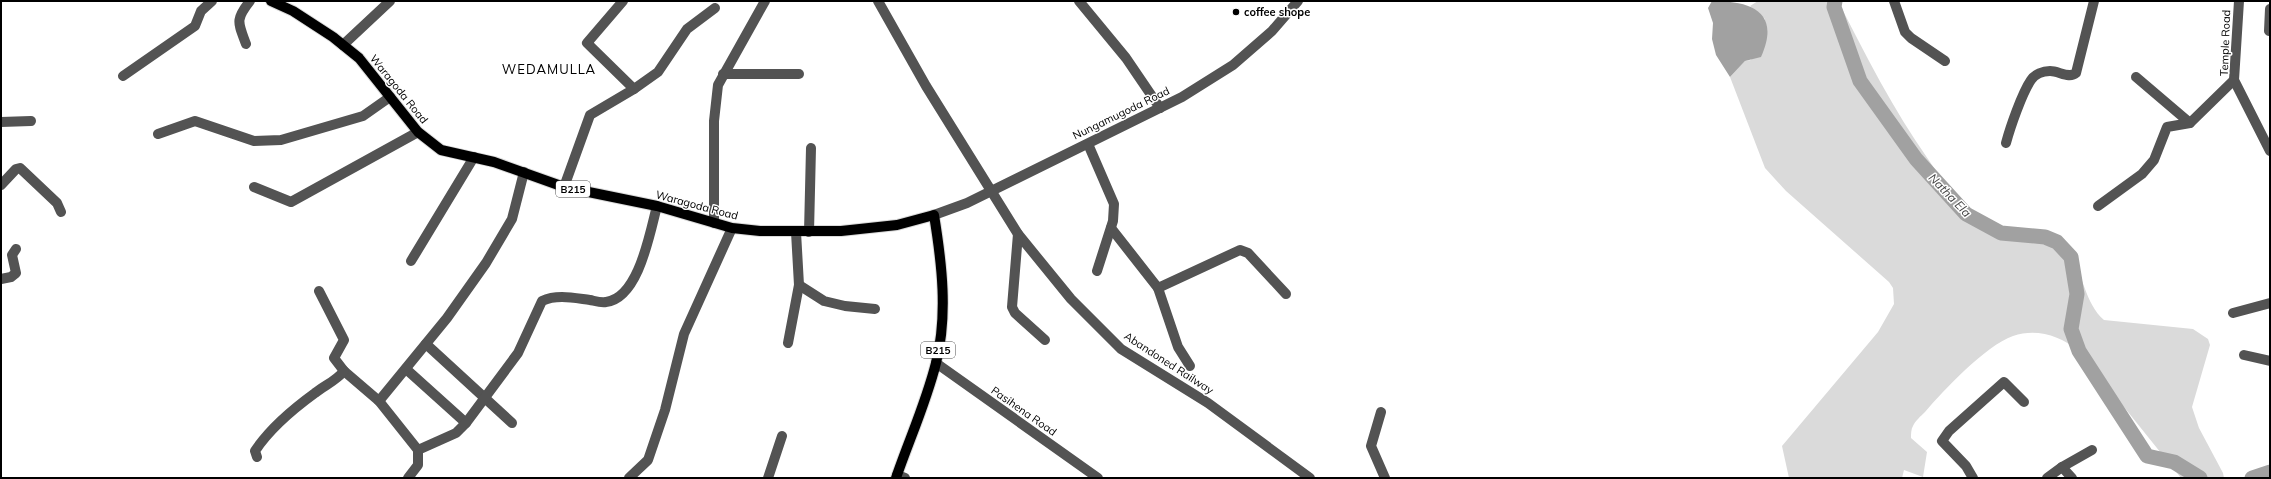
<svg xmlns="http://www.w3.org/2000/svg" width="2271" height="479" viewBox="0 0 2271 479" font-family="Mulish,sans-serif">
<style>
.green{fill:#dadada}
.water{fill:#a1a1a1}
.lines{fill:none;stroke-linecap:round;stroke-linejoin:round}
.river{stroke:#a1a1a1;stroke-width:15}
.major-casing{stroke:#dbdbdb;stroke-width:12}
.minor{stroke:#535353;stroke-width:10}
.major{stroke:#000;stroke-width:10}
.poi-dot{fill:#000;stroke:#fff;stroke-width:1.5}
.labels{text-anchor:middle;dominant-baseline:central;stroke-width:3;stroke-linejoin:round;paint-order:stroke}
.shield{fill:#fff;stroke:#4c4c4c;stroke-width:1}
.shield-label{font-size:10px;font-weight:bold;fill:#000}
.poi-label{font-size:11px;font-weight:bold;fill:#000;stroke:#fff;text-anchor:start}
.street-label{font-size:11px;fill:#000;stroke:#fff}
.water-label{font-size:12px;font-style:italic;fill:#424242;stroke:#fff}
.quarter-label{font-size:13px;letter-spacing:1px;fill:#000;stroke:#fff}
</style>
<rect width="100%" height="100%" fill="#fff"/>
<!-- green -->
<path class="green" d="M1758,1H1838C1866,56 1893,109 1928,159C1941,179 1957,202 1976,217C1985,224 1997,233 2008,235C2028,239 2045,232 2062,247C2084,266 2082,301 2104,320L2193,329L2208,339L2210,345L2192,407L2199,428L2223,473L2224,478H2181L2079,351C2060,336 2037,328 2013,336C1985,346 1944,390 1925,412C1921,416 1915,421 1913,426C1911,429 1911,434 1911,438L1927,452L1923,477L1904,470L1902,478H1789L1782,446L1878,332L1894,304L1893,288L1889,282L1786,191L1765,168L1730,77L1745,61L1751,60L1765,19L1750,6Z"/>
<!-- water -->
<path class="water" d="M1712,1C1752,1 1781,12 1761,57L1745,61L1730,77L1716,55L1712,39L1713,23L1708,8Z"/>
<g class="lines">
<!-- river -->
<g class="river">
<polyline points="1835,1 1834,7 1860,81 1916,159 1966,214 2001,233 2045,237 2057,242 2071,257 2077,294 2071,329 2079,351 2147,456 2174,462 2200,478"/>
<polyline points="2252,478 2270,472"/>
</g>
<defs>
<path id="major" d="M271,1L293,11L333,37L359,58L418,132L441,150L494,162L564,187L657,206L732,228L760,231H841L897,225L934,215C942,264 948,315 936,363C926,403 909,440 896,478"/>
</defs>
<!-- major casing -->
<use href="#major" class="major-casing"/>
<!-- minor -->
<g class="minor">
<polyline points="878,1 926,86 1018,234 1071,299 1121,349 1208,403 1310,478"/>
<polyline points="1079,1 1126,58 1160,108"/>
<polyline points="1894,1 1905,32 1911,38 1945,61"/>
<polyline points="2239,1 2234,80 2270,151"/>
<polyline points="2269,31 2270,9"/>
<path d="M246,44C238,22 235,20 250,1"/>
<polyline points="343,45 390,1"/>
<polyline points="723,74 799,74"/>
<polyline points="123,76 195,26 201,11 212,1"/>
<polyline points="2136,77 2190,123"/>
<polyline points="634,89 658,72 687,29 715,8"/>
<polyline points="1,122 31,121"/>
<polyline points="158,134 195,121 254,141 281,140 363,116 390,97"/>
<path d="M2006,143C2010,128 2022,93 2031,80C2035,74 2043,71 2050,71C2059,71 2069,79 2076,73L2094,1"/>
<polyline points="1088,144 1114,204 1113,221 1097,271"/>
<polyline points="1,185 16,169 20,168 57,203 61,212"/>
<polyline points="254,187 291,202 418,132"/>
<polyline points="564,187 590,115 634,89 587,43 623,1"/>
<polyline points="2098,206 2142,174 2154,160 2167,127 2190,123 2234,80"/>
<polyline points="934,215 967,203 1182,97 1233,65 1272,31 1298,1"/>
<polyline points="714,223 714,121 718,85 765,1"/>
<polyline points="1111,228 1158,288 1240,250 1248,253 1286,294"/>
<polyline points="809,232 811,148"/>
<polyline points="1018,234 1012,307 1015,313 1045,340"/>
<polyline points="411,261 474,157"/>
<polyline points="1,279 11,277 16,273 12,255 16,249"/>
<polyline points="799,285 824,301 845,306 875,309"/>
<polyline points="1158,288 1178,347 1190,366"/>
<polyline points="319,291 344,340 334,358 344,371 379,401 418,450 418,465 408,478"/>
<polyline points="2233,313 2270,303"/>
<polyline points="788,343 799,285 796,232"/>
<polyline points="426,344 512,423"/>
<polyline points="2244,355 2270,361"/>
<polyline points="936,363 1098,478"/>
<polyline points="406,369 466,423"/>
<polyline points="379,401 447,318 486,263 512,219 524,172"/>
<polyline points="1381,412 1371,446 1385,478"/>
<path d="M418,450L456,433L466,423L518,353L542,301C557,294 574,298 590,300C595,301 601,303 606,302C639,298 650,232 657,206"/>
<path d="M257,457L255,451C270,428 293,409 315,393C325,385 336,381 344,371"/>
<polyline points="2062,467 2072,478"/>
<polyline points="897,475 905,478"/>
<polyline points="629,478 648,460 665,410 684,334 732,228"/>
<polyline points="768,478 782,436"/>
<polyline points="1973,478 1966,466 1942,441 1949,431 2004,382 2024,402"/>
<polyline points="2047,478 2062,467 2092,450"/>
</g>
<!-- major -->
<use href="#major" class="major"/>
</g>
<!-- markers -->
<circle class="poi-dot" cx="1236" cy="12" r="4"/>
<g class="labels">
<!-- shield labels -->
<g class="shield">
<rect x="556" y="181" width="34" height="16" rx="3"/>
<rect x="921" y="342" width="34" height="16" rx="3"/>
</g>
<g class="shield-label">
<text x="573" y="189">B215</text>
<text x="938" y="350">B215</text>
</g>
<!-- poi labels -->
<g class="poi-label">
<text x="1244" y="12">coffee shope</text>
</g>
<!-- street labels -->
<g class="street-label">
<text transform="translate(2225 43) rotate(-88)">Temple Road</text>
<text transform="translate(399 89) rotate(51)">Waragoda Road</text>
<text transform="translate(1121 113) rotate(-26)">Nungamugoda Road</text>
<text transform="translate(697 205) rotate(15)">Waragoda Road</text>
<text transform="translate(1169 363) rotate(33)">Abandoned Railway</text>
<text transform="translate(1024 411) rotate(35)">Pasihena Road</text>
</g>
<!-- water labels -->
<g class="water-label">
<text transform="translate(1950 195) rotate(46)">Natha Ela</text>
</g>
<!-- quarter labels -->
<g class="quarter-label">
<text x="549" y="69">WEDAMULLA</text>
</g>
</g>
<!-- border -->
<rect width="2271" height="479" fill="none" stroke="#000000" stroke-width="4"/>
</svg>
